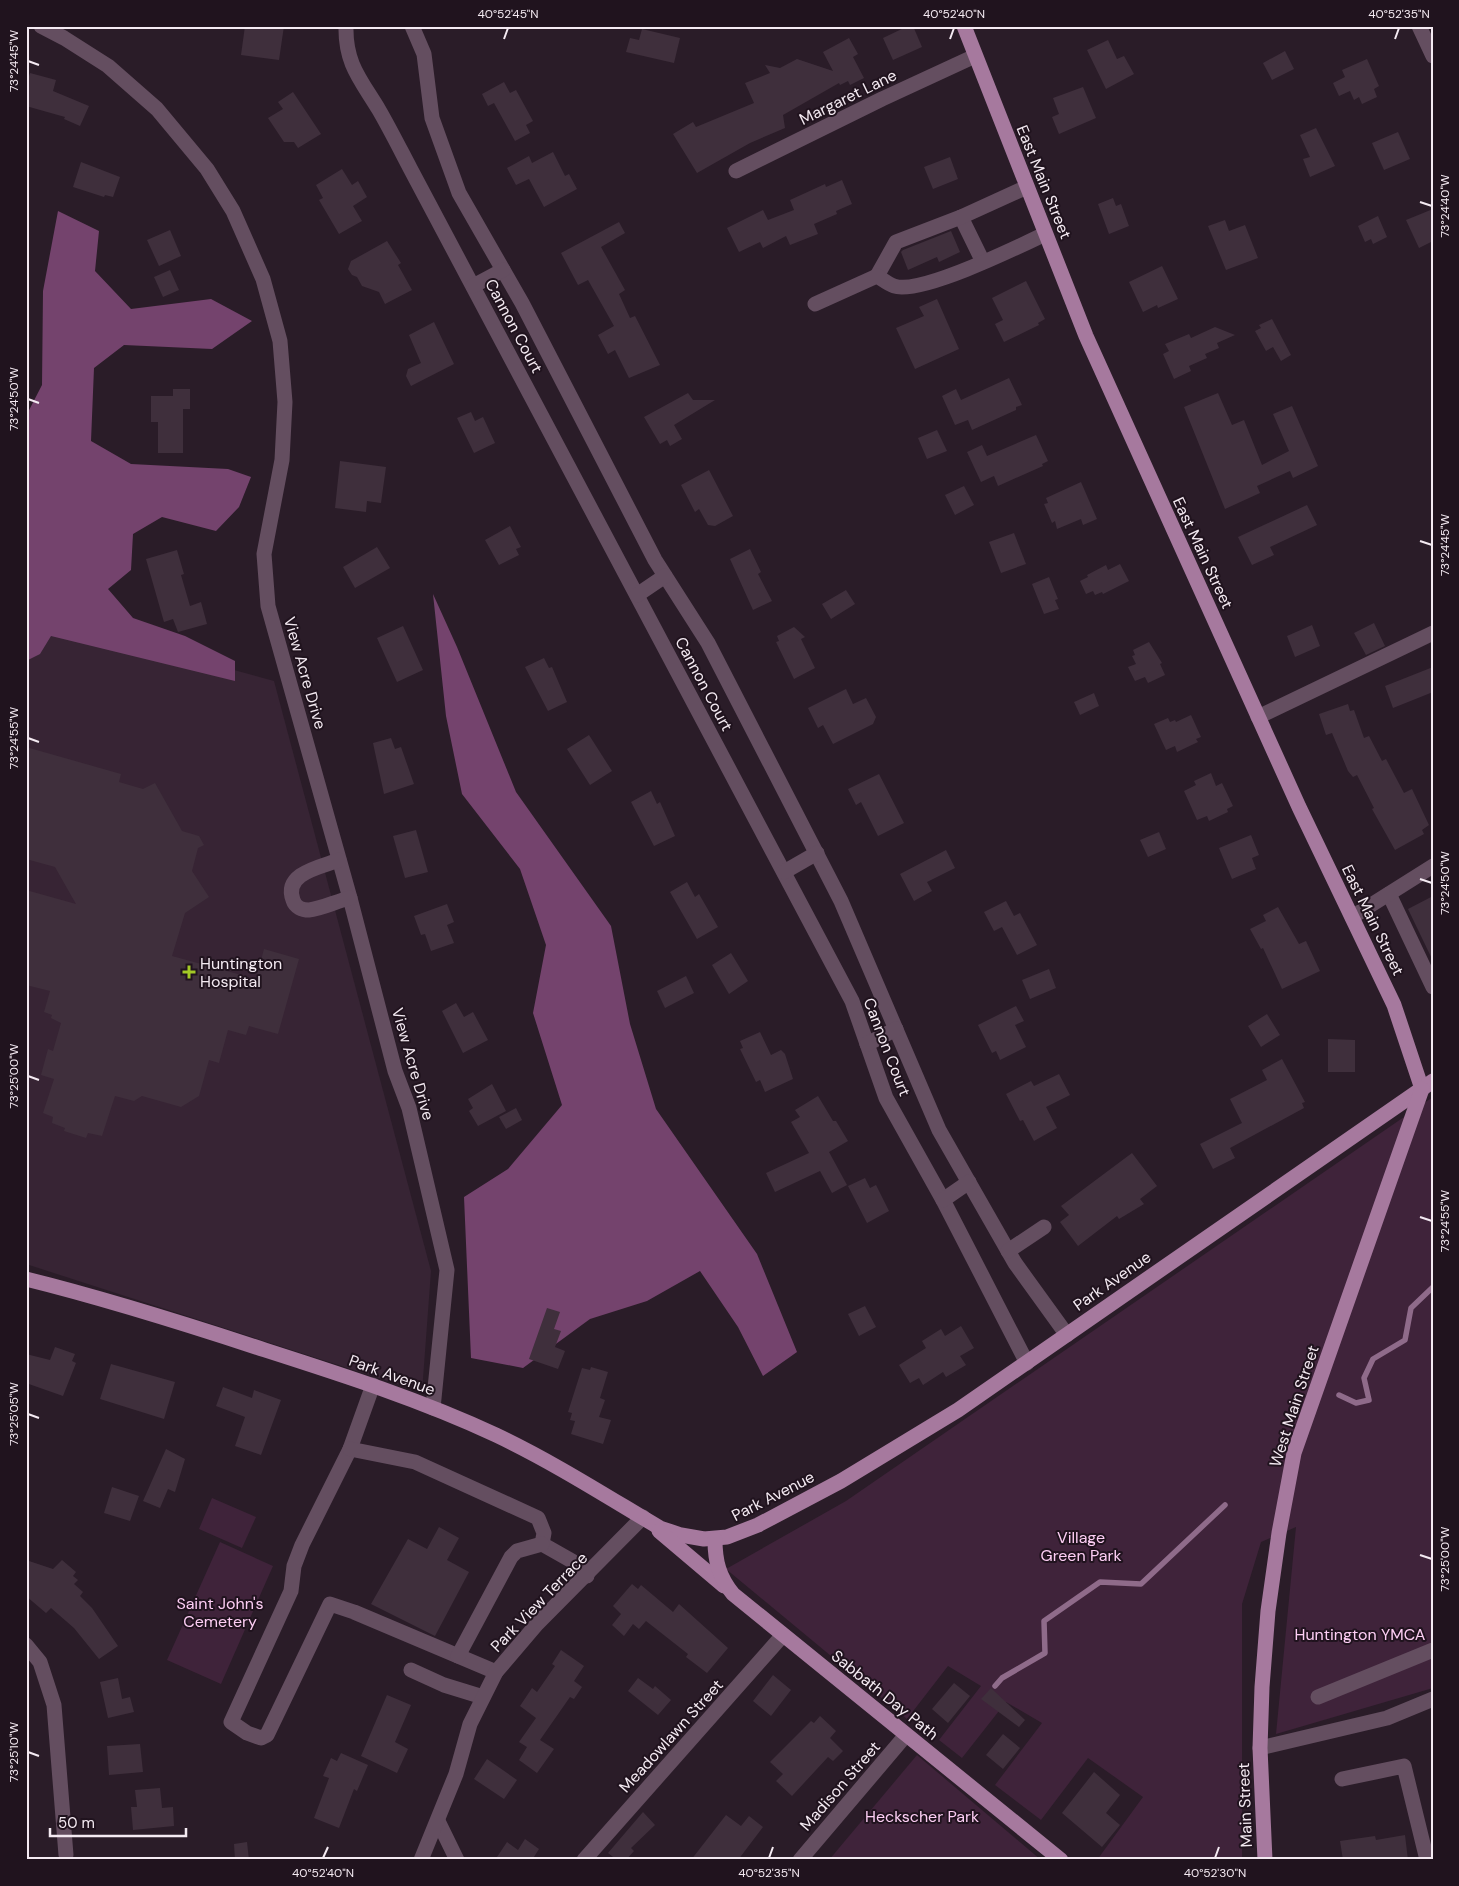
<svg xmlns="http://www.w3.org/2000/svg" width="1459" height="1886" viewBox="0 0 1459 1886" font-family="'DM Sans',sans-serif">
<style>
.built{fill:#372434}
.green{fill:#3f233a}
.forest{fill:#74436d}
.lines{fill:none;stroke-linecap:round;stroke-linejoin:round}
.stream{stroke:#8f6b8a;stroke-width:5.5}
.building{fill:#3f2f3c}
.minor{stroke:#644e60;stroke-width:15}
.major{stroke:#a6799e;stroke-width:15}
.ticks{fill:none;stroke:#f4eaf2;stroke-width:2}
.poi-dot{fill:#a3c926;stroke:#20131e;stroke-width:2}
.labels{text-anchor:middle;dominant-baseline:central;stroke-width:4;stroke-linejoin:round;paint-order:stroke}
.street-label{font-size:16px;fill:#f4eaf2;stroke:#20131e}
.poi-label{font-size:16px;fill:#f4eaf2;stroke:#20131e;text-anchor:start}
.park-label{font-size:16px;fill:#fdcef4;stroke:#20131e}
.neatline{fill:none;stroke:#f4eaf2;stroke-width:2}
.ticks-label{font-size:12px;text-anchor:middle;fill:#f4eaf2}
</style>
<rect width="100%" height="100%" fill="#2a1c28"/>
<!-- built -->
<polygon class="built" points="47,619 274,681 431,1271 422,1392 26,1264 26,625"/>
<!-- green -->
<g class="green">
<polygon points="1433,1097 1433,1688 1276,1734 1296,1527 1261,1542 1242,1604 1242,1860 1097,1860 1143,1797 1088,1758 1041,1820 995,1785 1042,1723 1006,1702 962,1758 939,1740 981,1686 948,1666 907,1719 726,1569 846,1501"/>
<polygon points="212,1498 256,1517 242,1548 199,1529"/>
<polygon points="220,1542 273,1566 221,1684 167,1660"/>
<polygon points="917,1755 1041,1860 829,1860"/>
</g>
<!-- forest -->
<g class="forest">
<polygon points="58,211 99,231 95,271 131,309 211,299 252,321 212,349 124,345 94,368 91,441 131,464 228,469 251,477 239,507 216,531 162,517 133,534 131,570 108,589 133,618 185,636 235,661 235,681 51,636 40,654 26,661 26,416 42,385 43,291"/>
<polygon points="433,594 457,647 516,792 611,926 630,1024 656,1109 757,1254 797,1352 763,1376 738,1327 700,1271 647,1301 590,1319 523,1368 471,1358 464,1197 508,1169 562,1105 533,1013 546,945 520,869 462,794 446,716"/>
</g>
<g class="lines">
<!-- stream -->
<g class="stream">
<polyline points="1339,1395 1356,1403 1369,1400 1364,1378 1373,1359 1405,1340 1411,1308 1433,1287"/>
<polyline points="995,1686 1002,1678 1045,1653 1044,1621 1100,1582 1141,1584 1225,1505"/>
</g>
</g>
<!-- building -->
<g class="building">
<polygon points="245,26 284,26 279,60 241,55"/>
<polygon points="908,26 913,26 922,47 893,60 883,38"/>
<polygon points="642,29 680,38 674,63 626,52 630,38 639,40"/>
<polygon points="849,38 858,54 853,57 864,78 850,85 848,81 840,85 839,83 783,115 785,128 750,143 697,173 673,134 693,122 696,127 754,103 745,83 770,73 765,65 780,68 797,59 833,71 823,52"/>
<polygon points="1108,40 1117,59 1124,56 1134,74 1106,89 1087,50"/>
<polygon points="1285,51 1294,69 1272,80 1263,63"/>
<polygon points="1367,59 1379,86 1374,89 1377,97 1362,104 1359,97 1354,100 1350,91 1339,96 1333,83 1345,77 1342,70"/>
<polygon points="30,73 56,80 53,91 89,106 80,126 64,119 65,117 26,106 26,85"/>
<polygon points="504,82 510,93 516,90 533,121 526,125 530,133 515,141 494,103 488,106 482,94"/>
<polygon points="1083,87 1096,118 1059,134 1052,117 1059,114 1053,98"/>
<polygon points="293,92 321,134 298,148 294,142 284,142 268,118 283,109 278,102"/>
<polygon points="1316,128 1335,166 1310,177 1303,159 1310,157 1300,135"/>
<polygon points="1398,132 1410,159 1384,170 1372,143"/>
<polygon points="553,152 565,176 569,174 577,189 544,207 529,179 516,185 507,168 529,156 532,163"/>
<polygon points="950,157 958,179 933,189 924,167"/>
<polygon points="81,162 120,177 113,197 105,195 104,197 73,187"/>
<polygon points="342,169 352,185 358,181 367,197 353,206 362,221 339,234 319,200 323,198 316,185"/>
<polygon points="842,180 852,204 836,211 837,214 814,224 818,234 790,245 786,236 763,248 760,242 739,252 727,228 763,210 768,220 794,210 790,200 825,184 826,187"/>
<polygon points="1113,198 1116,206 1121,204 1129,226 1109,234 1098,204"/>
<polygon points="1433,209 1433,241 1419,248 1406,220"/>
<polygon points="1378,216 1387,237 1373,244 1371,239 1365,242 1358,226"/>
<polygon points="1225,220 1229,231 1245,225 1258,258 1226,270 1208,226"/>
<polygon points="619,222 625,233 601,247 625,290 619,294 630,318 635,316 660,365 629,378 615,350 608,354 598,335 614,326 588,280 578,285 561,253"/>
<polygon points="170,230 181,256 159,266 147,240"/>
<polygon points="951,231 960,252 939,262 937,257 908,270 901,252 903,250"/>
<polygon points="387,241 401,263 398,265 412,290 385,304 379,292 362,286 357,277 352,275 348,269 351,261"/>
<polygon points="1162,266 1178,299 1158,308 1157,305 1143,312 1129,282"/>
<polygon points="170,270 179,290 163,297 154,277"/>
<polygon points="1026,281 1045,319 1038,323 1039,325 1004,342 995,324 1003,320 992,298"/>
<polygon points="937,299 959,349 915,369 896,328 924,316 919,307"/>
<polygon points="1272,319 1291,355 1281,361 1273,347 1266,351 1255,331 1261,328 1259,325"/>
<polygon points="434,322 454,364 411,386 406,376 408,369 421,363 409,335"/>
<polygon points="1215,327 1235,335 1217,343 1219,348 1205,354 1207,358 1189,366 1191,371 1174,379 1163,354 1169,351 1165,344 1189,334 1191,338"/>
<polygon points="1009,378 1022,405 1016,407 1016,410 972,430 968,420 955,425 942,396 956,389 961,400"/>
<polygon points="173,389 190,389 190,409 183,409 183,453 158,453 158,422 151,422 151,396 173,396"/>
<polygon points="688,393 693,400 715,400 674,425 682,439 670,446 667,440 660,444 644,417"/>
<polygon points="1218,393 1232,425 1244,420 1262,465 1289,451 1273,414 1292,406 1318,466 1293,478 1290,471 1257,486 1260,493 1225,509 1184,407"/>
<polygon points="471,412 475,421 483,417 495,443 474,453 457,418"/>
<polygon points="937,430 947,451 927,459 918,438"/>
<polygon points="1036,435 1048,461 1042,464 1043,466 998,486 994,476 981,482 967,452 982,445 987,456"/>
<polygon points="340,461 386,467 381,503 367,501 366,512 335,508"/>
<polygon points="709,470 733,516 715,526 708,525 699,509 695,512 681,485"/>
<polygon points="1081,482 1097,519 1083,525 1081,519 1057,529 1055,521 1052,523 1044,504 1048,503 1046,498"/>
<polygon points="964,486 974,505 955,515 945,495"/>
<polygon points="1307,505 1317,525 1270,547 1274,555 1252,565 1238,537"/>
<polygon points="510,526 521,547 516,549 519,555 499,565 485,540"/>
<polygon points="1014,533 1026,564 1001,573 989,542"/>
<polygon points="377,547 390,568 355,588 343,567"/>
<polygon points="750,549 761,572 758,574 772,601 753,610 730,559"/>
<polygon points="177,550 184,574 181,575 190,606 201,602 207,624 178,632 173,619 164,622 146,559"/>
<polygon points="1120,564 1129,581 1103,594 1102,592 1095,595 1093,591 1086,594 1080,581 1088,577 1087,575 1106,565 1108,570"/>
<polygon points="1049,577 1058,599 1055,600 1059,609 1044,614 1032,584"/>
<polygon points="846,590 855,604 831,619 822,604"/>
<polygon points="1374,623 1385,646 1366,655 1354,633"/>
<polygon points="1312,625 1320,646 1295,657 1287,636"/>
<polygon points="403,626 423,670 397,682 377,638"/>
<polygon points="794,627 805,637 801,639 815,668 794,679 776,642 779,641 777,636"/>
<polygon points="1149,642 1162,663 1160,664 1165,675 1148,683 1145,677 1135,681 1128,667 1136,664 1132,656 1135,655 1133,650"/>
<polygon points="544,658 549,668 552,667 567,702 548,711 525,667"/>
<polygon points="1433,667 1433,692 1393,708 1385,686"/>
<polygon points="846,689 853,704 866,698 876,717 873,724 833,744 823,725 818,728 808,708"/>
<polygon points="1094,693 1099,706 1080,715 1074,702"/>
<polygon points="1348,704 1350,711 1354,710 1364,738 1369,736 1382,761 1386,759 1404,793 1412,789 1429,825 1422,830 1424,834 1395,850 1372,809 1374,808 1357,775 1353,777 1348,771 1332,733 1326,735 1319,714"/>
<polygon points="1191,715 1201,737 1196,739 1198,742 1177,752 1175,746 1166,750 1154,724 1168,718 1170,722 1175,720 1176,722"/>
<polygon points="589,735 612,771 590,785 567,749"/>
<polygon points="391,738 395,749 401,747 414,784 384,794 373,743"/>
<polygon points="26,747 121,774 119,782 143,789 155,783 182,831 199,836 204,845 198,848 192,871 209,897 185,913 172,956 256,979 264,949 299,959 278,1034 249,1026 246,1035 228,1030 219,1063 209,1060 199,1096 181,1107 142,1096 134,1101 115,1096 102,1136 88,1133 86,1138 64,1131 65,1128 52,1123 53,1117 43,1113 54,1079 41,1075 48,1049 53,1051 61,1023 51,1018 52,1015 44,1012 50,991 26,985 26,890 76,904 55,867 26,859"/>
<polygon points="1211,773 1216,786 1222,783 1233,806 1227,809 1228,812 1209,821 1207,816 1197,820 1184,791 1196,785 1194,781"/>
<polygon points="879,774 904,823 878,836 861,802 856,805 848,789"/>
<polygon points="651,791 657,804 660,802 675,836 654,846 631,802"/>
<polygon points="416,830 428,872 405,878 393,836"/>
<polygon points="1159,832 1166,849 1148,857 1140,840"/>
<polygon points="1251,835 1259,855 1252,858 1256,869 1232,879 1219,848"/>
<polygon points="946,850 955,868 927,882 932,891 914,901 900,874"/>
<polygon points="687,882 695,897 699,894 718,927 697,939 670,892"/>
<polygon points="1433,896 1433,961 1408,909"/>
<polygon points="1006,901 1014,916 1020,913 1037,945 1017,955 1002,927 994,931 984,912"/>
<polygon points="447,904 454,922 447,925 454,943 431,951 425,934 421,935 414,916"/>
<polygon points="1278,907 1299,944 1306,941 1320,971 1282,989 1263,948 1261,949 1250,929 1266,921 1263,915"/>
<polygon points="731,953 748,981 729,994 712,965"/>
<polygon points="1049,969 1056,988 1030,999 1022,980"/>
<polygon points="686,976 694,993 665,1008 657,991"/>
<polygon points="456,1003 464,1017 473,1012 488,1040 463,1053 442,1011"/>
<polygon points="1016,1006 1024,1021 1015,1025 1026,1047 1000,1060 996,1051 992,1053 978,1025"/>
<polygon points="1267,1014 1280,1035 1261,1047 1248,1026"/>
<polygon points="760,1032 771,1055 781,1050 785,1054 793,1079 765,1092 760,1080 756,1082 740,1049 743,1048 740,1041"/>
<polygon points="1328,1039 1355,1040 1355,1072 1328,1072"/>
<polygon points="1282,1059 1305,1102 1302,1103 1304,1108 1230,1148 1235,1158 1213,1169 1200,1144 1242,1123 1230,1099 1267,1080 1262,1070"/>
<polygon points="1059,1074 1070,1095 1046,1107 1057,1128 1034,1141 1023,1120 1020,1121 1006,1094 1031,1081 1034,1086"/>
<polygon points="492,1084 506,1111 478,1126 469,1111 473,1108 468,1099"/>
<polygon points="818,1096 833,1121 836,1121 848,1141 829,1152 847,1185 832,1193 820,1171 775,1192 766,1173 809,1153 791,1122 800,1117 795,1110"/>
<polygon points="516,1108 522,1120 506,1129 499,1117"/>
<polygon points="1132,1153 1157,1186 1140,1199 1144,1204 1119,1219 1117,1216 1078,1246 1060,1222 1069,1215 1061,1206"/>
<polygon points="865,1178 870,1188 876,1185 889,1211 867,1223 848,1186"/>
<polygon points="865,1306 876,1327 859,1336 848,1314"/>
<polygon points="547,1308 560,1312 554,1329 561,1331 555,1347 565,1351 558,1369 529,1359"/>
<polygon points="961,1326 974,1348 960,1356 966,1365 946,1377 943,1372 923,1385 919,1378 910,1383 899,1365 926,1348 922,1341 941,1329 945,1336"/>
<polygon points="55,1347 75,1354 72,1361 76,1363 63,1396 26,1383 26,1354 50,1360"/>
<polygon points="111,1364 175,1382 164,1419 100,1399"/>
<polygon points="591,1367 608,1372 600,1398 605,1400 599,1417 611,1420 603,1444 571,1434 575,1421 570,1420 572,1413 568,1412 582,1368 590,1370"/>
<polygon points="223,1387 252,1398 254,1390 281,1400 261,1455 235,1446 245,1417 216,1406"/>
<polygon points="166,1449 185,1459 175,1492 168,1489 160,1508 143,1501"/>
<polygon points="112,1487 139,1496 130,1521 104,1513"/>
<polygon points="439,1527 459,1538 447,1560 469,1572 435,1636 371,1604 408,1539 427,1549"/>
<polygon points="26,1560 53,1569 62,1560 76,1572 73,1576 78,1580 74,1584 83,1592 80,1596 92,1608 118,1646 99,1659 74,1628 51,1608 46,1613 26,1596"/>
<polygon points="632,1584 638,1589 641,1585 673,1612 679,1604 728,1648 707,1673 686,1657 688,1654 646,1621 639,1629 633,1624 624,1636 612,1625 621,1614 613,1606"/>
<polygon points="561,1650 584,1666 574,1681 582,1687 574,1699 570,1697 540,1740 554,1749 537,1773 519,1760 527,1747 519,1742 536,1718 520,1706 532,1688 537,1692 555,1666 552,1664"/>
<polygon points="773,1675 791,1690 771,1716 753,1701"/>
<polygon points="118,1678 122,1699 130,1697 134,1712 108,1718 100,1682"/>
<polygon points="638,1678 653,1689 655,1686 671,1700 658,1715 628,1691"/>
<polygon points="954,1683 970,1696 948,1723 932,1709"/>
<polygon points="991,1688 1025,1720 1019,1727 981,1699"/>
<polygon points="387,1695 411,1705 395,1742 408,1749 397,1773 361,1756"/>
<polygon points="820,1716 836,1731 830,1738 843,1751 833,1761 828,1757 792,1796 776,1781 783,1774 770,1762 811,1721 814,1723"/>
<polygon points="1003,1734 1020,1748 1003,1769 986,1755"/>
<polygon points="140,1744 143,1772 109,1775 107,1746"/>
<polygon points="341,1753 368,1765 357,1791 354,1789 339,1828 314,1818 329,1778 323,1776 331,1758 337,1761"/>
<polygon points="487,1759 517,1780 504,1799 474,1779"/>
<polygon points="1094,1772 1120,1795 1106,1813 1120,1825 1102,1847 1062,1813"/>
<polygon points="160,1788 162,1808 173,1807 174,1826 133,1830 131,1807 137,1807 135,1790"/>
<polygon points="643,1812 655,1825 631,1848 634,1851 626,1860 617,1860 608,1853"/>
<polygon points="726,1815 741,1826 749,1816 763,1827 738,1860 691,1860"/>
<polygon points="1405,1835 1408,1860 1343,1860 1340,1841 1375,1836 1376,1840"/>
<polygon points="525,1839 539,1849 532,1860 495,1860 507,1842 518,1850"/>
<polygon points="247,1842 249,1860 235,1860 234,1844"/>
</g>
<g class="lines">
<!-- minor -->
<g class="minor">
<polyline points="41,26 64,38 108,66 157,109 207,169 233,211 263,279 280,341 285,402 282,460 264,554 268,606 350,898 395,1071 409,1108 447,1270 433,1408"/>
<path d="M346,26C345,64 361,80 379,110C390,129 400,149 410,168L852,1001L886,1098L943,1200L1027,1363"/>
<polyline points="412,26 424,54 432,118 459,193 522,303 655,560 708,643 841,901 939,1130 1015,1263 1067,1335"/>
<polyline points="1419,26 1433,56"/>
<polyline points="736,171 882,99 975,56"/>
<polyline points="961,217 983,262"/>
<polyline points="877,276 896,242 961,217 1027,187"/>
<polyline points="473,286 503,270"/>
<path d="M815,304L877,276C882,279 888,284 894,286C920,295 1018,247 1045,234"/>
<polyline points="637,595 665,576"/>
<polyline points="1258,717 1433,633"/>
<path d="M339,860C321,867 283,873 293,900C295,907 302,910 309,910C321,909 337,901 350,898"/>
<polyline points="784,872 817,853"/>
<polyline points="1389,894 1433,987"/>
<polyline points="1352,917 1433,866"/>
<polyline points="867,1044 896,1029"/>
<polyline points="943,1200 969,1182"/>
<polyline points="1008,1251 1044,1227"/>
<polyline points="373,1385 350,1449 302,1545 294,1566 291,1591 231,1722 247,1733 261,1738 267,1735 330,1604 354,1612 496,1672"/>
<polyline points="350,1449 415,1462 538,1518 544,1533 542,1544 572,1561 587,1576"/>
<polyline points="26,1645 40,1662 54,1705 66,1855"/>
<polyline points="458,1656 511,1557 517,1551 542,1544"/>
<polyline points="411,1670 444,1685 483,1697"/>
<polyline points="1318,1697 1433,1650"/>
<polyline points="1260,1748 1387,1718 1433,1699"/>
<polyline points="1342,1779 1404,1766 1427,1860"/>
<polyline points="438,1821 457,1860"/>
<polyline points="421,1860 456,1774 470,1724 496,1672 537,1624 643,1517"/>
<polyline points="584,1860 783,1635"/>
<polyline points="800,1860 906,1735"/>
</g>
<!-- major -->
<g class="major">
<polyline points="964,26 1086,336 1299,807 1394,1005 1422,1089"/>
<path d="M26,1279C107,1299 186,1324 265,1350C343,1375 421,1400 496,1435C553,1462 606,1496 660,1528L681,1535L704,1539L727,1537L758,1525L841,1481L958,1410L1433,1081"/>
<polyline points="659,1531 724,1586"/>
<path d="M715,1540C715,1561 719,1577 733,1594L1061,1860"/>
<polyline points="1265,1860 1260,1748 1262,1687 1268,1611 1279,1533 1294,1453 1422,1089"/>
</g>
</g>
<!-- ticks -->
<path class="ticks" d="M504,39L508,28M950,39L954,28M1395,39L1399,28M28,61L39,65M1420,202L1432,206M28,399L39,403M1420,541L1432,545M28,738L39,742M1420,879L1432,883M28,1076L39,1080M1420,1217L1432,1221M28,1414L39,1418M1420,1555L1432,1559M28,1752L39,1756M323,1858L328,1847M769,1858L773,1847M1215,1858L1219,1847"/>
<!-- markers -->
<path class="poi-dot" d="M186.5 964.5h5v5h5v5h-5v5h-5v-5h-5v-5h5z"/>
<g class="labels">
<!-- street labels -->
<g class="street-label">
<text transform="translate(848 97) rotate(-26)">Margaret Lane</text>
<text transform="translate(1044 182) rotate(68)">East Main Street</text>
<text transform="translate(514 326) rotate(62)">Cannon Court</text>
<text transform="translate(1203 553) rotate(65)">East Main Street</text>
<text transform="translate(305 673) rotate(74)">View Acre Drive</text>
<text transform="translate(704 684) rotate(62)">Cannon Court</text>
<text transform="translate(1373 920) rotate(64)">East Main Street</text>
<text transform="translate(887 1047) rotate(69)">Cannon Court</text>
<text transform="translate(413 1064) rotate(74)">View Acre Drive</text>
<text transform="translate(1112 1281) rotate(-35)">Park Avenue</text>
<text transform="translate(392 1375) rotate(20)">Park Avenue</text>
<text transform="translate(1294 1406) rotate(-72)">West Main Street</text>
<text transform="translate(773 1496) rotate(-27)">Park Avenue</text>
<text transform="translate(539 1602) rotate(-46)">Park View Terrace</text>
<text transform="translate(885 1695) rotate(39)">Sabbath Day Path</text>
<text transform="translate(671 1736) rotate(-48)">Meadowlawn Street</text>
<text transform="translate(840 1786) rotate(-49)">Madison Street</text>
<text transform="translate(1245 1805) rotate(-92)">Main Street</text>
</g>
<!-- poi labels -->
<g class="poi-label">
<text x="200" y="963">Huntington<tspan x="200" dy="18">Hospital</tspan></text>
</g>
<!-- park labels -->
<g class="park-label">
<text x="1081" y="1537">Village<tspan x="1081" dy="18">Green Park</tspan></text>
<text x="220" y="1603">Saint John's<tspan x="220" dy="18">Cemetery</tspan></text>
<text x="1360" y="1634">Huntington YMCA</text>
<text x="922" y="1816">Heckscher Park</text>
</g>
</g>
<!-- border -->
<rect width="1459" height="1886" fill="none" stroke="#20131e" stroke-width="55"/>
<!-- scale -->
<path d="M50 1828v8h136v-8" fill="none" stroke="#f4eaf2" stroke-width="2.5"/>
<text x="58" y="1828" font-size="15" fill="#f4eaf2" stroke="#20131e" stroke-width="4" paint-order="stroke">50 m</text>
<rect x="28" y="28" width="1404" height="1830" class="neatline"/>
<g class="ticks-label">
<text x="508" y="18">40°52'45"N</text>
<text x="954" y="18">40°52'40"N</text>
<text x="1399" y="18">40°52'35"N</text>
<text transform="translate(14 61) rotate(-90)" y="4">73°24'45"W</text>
<text transform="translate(1445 206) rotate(-90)" y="4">73°24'40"W</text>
<text transform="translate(14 399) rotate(-90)" y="4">73°24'50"W</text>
<text transform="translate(1445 545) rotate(-90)" y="4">73°24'45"W</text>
<text transform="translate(14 738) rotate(-90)" y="4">73°24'55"W</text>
<text transform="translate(1445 883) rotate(-90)" y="4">73°24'50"W</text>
<text transform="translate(14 1076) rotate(-90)" y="4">73°25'00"W</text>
<text transform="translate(1445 1221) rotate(-90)" y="4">73°24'55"W</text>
<text transform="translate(14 1414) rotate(-90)" y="4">73°25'05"W</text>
<text transform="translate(1445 1559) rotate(-90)" y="4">73°25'00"W</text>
<text transform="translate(14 1752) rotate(-90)" y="4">73°25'10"W</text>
<text x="323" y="1877">40°52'40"N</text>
<text x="769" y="1877">40°52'35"N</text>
<text x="1215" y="1877">40°52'30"N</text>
</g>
</svg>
